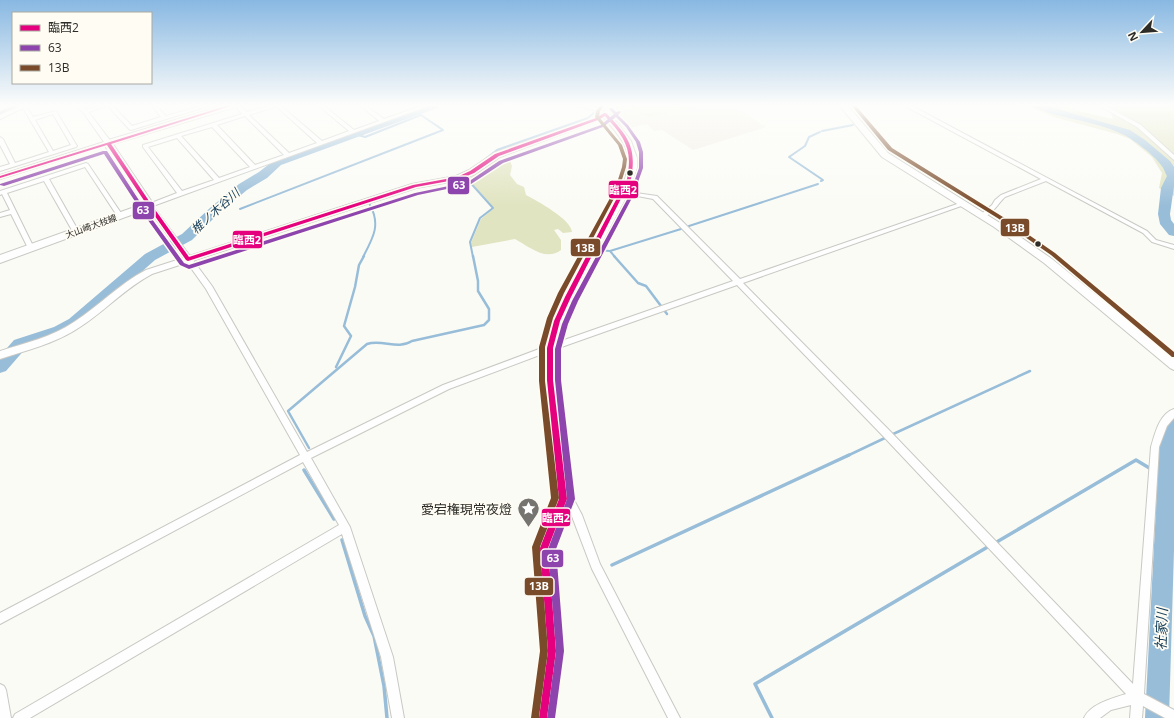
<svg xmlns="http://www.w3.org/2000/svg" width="1174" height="718" viewBox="0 0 1174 718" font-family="'Open Sans','Noto Sans JP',sans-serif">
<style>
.built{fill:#f1eee3}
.green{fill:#e8ebc9}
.forest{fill:#e1e4c0}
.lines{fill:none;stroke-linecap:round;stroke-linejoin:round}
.stream-far2{stroke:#98bdd8;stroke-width:2}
.stream-far1{stroke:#98bdd8;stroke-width:2.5}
.stream{stroke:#98bdd8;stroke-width:3.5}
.river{fill:#98bdd8;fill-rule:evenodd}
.minor-casing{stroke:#c8c8c4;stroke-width:2}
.tertiary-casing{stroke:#c8c8c4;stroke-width:2}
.secondary-casing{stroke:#c8c8c4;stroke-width:2}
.primary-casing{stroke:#c8c8c4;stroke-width:2}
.minor{fill:#fefefe;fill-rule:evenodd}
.tertiary{fill:#fefefe;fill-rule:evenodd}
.secondary{fill:#fefefe;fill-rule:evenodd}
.primary{fill:#fefefe;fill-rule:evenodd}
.bus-1-casing{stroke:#fefcf3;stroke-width:3}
.bus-2-casing{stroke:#fefcf3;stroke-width:3}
.bus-3-casing{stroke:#fefcf3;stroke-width:3}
.bus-1{fill:#e5007d;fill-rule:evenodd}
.bus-2{fill:#8e44ad;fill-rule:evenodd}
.bus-3{fill:#7a4b2a;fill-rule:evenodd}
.bus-dot{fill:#2d2c29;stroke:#fefcf3;stroke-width:1.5}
.labels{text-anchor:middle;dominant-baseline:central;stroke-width:3.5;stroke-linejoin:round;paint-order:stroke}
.far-street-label{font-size:9px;fill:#2d2c29;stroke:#fefcf3}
.water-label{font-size:12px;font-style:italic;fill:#143d59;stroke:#fefcf3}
.near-poi-label{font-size:13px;fill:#2d2c29;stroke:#fefcf3;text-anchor:end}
.near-water-label{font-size:14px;font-style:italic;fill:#143d59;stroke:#fefcf3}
.line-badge{stroke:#fefcf3;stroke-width:1.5}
.badge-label{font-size:11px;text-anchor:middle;font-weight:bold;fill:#fff}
</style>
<rect width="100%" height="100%" fill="#fbfbf6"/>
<!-- built -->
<polygon class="built" points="618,106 734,106 766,127 693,150 662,130 654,131 647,124 624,129 615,119 613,112"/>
<!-- green -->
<polygon class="green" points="630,106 700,106 649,117 645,115 640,115"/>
<!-- forest -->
<g class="forest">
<polygon points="1027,106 1068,106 1075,110 1113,119 1108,106 1174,106 1174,196 1159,188 1162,173 1152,157 1130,139 1117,134 1054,117"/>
<path d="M497,160L510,161L512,166L510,175L517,184L524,187L526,195C537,201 571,219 572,232L563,233L558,229L554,230L561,240V250C546,262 528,246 515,239L472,247L471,243L481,219L494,208L468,179Z"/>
</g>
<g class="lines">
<!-- stream-far2 -->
<g class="stream-far2">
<polyline points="0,113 16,106"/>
<polyline points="822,131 853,125"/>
<polyline points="820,132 809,137 805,146 789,157 823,180 821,181"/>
<polyline points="478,165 497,150 588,118 602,106"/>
<polyline points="469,174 467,179 493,208 480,218 470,242 473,257"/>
<polyline points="1171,181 1174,183"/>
<polyline points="240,209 443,130 421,115 365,137 355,134"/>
<polyline points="689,226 818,184"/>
<polyline points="598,250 610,251 681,229"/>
<polyline points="610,251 615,257"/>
<path d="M363,257C373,238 381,225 370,205"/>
</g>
<!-- stream-far1 -->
<g class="stream-far1">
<polyline points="614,256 638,283 646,286 667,314"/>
<polyline points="336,367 351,336 344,326 355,287 359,265 364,256"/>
<polyline points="891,435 1030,371"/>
<path d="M309,448L288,411L367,344C382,339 398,350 412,341L484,325L489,320V309L478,291V281L473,256"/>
<polyline points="847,456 887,437"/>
</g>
<!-- stream -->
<g class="stream">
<polyline points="304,470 334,519"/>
<polyline points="1156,471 1166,477"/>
<polyline points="342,540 365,616 374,636 384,686 387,718"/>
<polyline points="995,543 1136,460 1151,469"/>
<polyline points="612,565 849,455"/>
<polyline points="772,718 755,684 991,545"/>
</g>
<!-- river -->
<g class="river">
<polygon points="424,106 438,106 437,108 281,165 267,178 247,190 218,214 192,240 155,260 79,327 64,335 26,348 6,371 0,373 0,356 14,340 54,327 69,319 145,254 182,234 210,208 239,184 259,172 273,161"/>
<path d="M1034,106H1047L1130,130L1145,140L1170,161L1174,167V186L1170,214L1171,220L1174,224V236L1169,235L1160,224L1158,214L1161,188L1167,176C1165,173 1164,168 1161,165C1154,155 1133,139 1122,134C1095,121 1063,119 1035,108Z"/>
<polygon points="1174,417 1174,550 1169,718 1145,718 1159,449 1155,438 1168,419"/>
</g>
<defs>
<g id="minor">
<polygon points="4,106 11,106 0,111 0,107"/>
<path d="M21,106H26L33,117L56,111L77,146L76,147L0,171V167L10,164L0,145V137L3,139L15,163L49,152L23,108L0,119V115ZM53,114L71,145L53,151L35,120Z"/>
<polygon points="100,106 107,106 85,113 82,111"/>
<polygon points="108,106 113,106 132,126 161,117 152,106 156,106 166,116 201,106 208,106 131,130 129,129"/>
<path d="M235,106H240L247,112L268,106H274V107L249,115L289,153L317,143L276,106H281L322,141L349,131L319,106H324L354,130L379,121L361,106H366L384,119L421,106H428L153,206L212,286L307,452L443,385L547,346L733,281L653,199L622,193V191L657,196L740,279L960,203H964V205L743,283L889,430L1133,684L1151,447C1155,434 1159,414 1174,409V418L1167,426L1159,447L1144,694L1174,710V718H1165L1143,706L1142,718H1130L1131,705L1111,710L1100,718H1084C1090,704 1113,698 1126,694L883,436L737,285L553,350L449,389L311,458L350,527L393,657L404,718H392L381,657L342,534L30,718H13L15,714L339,525L303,462L0,624V613L300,455L206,289L146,205L177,193L143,147V145L242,114ZM245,116L284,155L255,165L217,125ZM212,127L250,167L219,178L181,136ZM177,138L214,180L182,191L148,147Z"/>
<path d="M576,106C587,104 599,107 608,114L603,115L594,110Z"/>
<path d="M907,106H912L1147,231L1156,240L1174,245V249L1152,242L1143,233L1046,181L1005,197C998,203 991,218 980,217V215L992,205L995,200L1001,195L1041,179L907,107Z"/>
<polygon points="1100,106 1106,106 1141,125 1174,155 1174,160 1137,127"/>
<polygon points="86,163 88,164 123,216 120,218 118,217 85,167 49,179 79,232 78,233 76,234 73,232 44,181 7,193 34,248 33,250 29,250 11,214 0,217 0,213 10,210 2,194 0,195 0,191"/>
<polygon points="563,495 574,500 582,515 600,564 680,718 668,718 592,569 568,506 560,502 558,499 560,496"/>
<polygon points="0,684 4,686 6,690 11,718 0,718"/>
</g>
<g id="tertiary">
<polygon points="75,106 82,106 87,110 112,143 110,144 0,179 0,175 104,142 83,112"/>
<path d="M605,112L608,114L599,120L500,157L475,174L461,180L416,188L152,274C125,288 105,311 80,327C57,343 27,350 0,359V351C25,343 52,337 74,322C99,306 119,284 146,270L412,184L456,176L469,170L494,153L595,118Z"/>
</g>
<g id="secondary">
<path d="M610,106H618L610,114L631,141L637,158V168L629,192L573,297L563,321L556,348V380L570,499L552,548L560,651L552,718H534L544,651L536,548L556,499L544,380V348L551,321L563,297L625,179C634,146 620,138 601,114Z"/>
<polygon points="840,106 848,106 888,153 1000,223 1052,259 1174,358 1174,370 1170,368 1044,263 994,227 882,157"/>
</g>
<polygon id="primary" points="222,106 233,106 232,108 113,144 154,205 153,207 0,263 0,255 143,204 103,143 105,141"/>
</defs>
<!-- minor casing -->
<use href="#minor" class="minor-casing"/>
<!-- tertiary casing -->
<use href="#tertiary" class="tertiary-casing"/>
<!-- secondary casing -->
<use href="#secondary" class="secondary-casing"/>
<!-- primary casing -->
<use href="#primary" class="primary-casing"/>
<!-- minor -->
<use href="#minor" class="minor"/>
<!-- tertiary -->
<use href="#tertiary" class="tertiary"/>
<!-- secondary -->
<use href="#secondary" class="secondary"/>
<!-- primary -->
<use href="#primary" class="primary"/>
<defs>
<path id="bus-1" d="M226,106H231L111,144L151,204L189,257L413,185L457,177L470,171L495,154L596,118L604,113H606C628,136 637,147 631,179L571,297L560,321L553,348V380L567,499L548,548L556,651L547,718H539L548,651L540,548L559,499L547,380V348L554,321L565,297L627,179C633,149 625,138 605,116L598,120L499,156L474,173L460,179L416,187L188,261L186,260L147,205L107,145L0,178V176Z"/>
<polygon id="bus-2" points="610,108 612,108 616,112 620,111 621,112 618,115 628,125 640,142 643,152 643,168 633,196 578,301 568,324 561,349 561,380 575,499 556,549 564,651 555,718 547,718 556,651 548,549 567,499 555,380 555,349 562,324 572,301 629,196 639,168 639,152 636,142 626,127 616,117 603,127 503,163 471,184 418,195 189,269 180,265 140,209 104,154 4,186 0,185 0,184 103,151 107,151 144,208 184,263 189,265 415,193 468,182 499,161 601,125 614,114 609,109"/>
<g id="bus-3">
<polygon points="600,106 604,106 600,111 599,117 622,145 627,159 626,167 619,189 564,293 553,318 545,347 545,381 559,498 540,547 548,651 539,717 539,718 531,718 540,651 532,547 551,498 539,381 539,347 547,318 558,293 615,189 622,167 623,159 618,145 595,117 596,111"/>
<polygon points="852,106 856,106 892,148 1003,217 1055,253 1174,352 1174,357 1172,357 1051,255 999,219 888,150"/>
</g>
</defs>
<!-- bus-1 casing -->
<use href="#bus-1" class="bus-1-casing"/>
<!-- bus-2 casing -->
<use href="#bus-2" class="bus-2-casing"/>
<!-- bus-3 casing -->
<use href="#bus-3" class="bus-3-casing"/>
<!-- bus-1 -->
<use href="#bus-1" class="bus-1"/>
<!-- bus-2 -->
<use href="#bus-2" class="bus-2"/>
<!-- bus-3 -->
<use href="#bus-3" class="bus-3"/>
</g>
<!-- sky -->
<linearGradient id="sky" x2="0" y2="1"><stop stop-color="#88b8e2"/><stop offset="0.51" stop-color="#fdfdfb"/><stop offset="1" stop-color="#fdfdfb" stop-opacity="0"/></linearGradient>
<rect width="1174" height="206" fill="url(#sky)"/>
<!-- icons -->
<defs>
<symbol id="sight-pin" viewBox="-11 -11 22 30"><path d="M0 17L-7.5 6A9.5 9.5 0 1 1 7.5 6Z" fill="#757471" stroke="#fefcf3"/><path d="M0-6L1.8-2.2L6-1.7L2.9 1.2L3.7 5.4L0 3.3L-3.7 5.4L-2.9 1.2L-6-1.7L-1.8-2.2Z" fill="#fff"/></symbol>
</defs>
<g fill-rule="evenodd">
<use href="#sight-pin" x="516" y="496" width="25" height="34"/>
</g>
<!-- markers -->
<g class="bus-dot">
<circle cx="630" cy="173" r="3.5"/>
<circle cx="1038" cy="244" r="3.5"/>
</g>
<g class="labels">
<!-- far-street labels -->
<g class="far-street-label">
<text transform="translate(91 226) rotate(-20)">大山崎大枝線</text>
</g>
<!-- water labels -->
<g class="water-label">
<text transform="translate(215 211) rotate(-42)">椎ノ木谷川</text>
</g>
<!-- near-poi labels -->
<g class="near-poi-label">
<text x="512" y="509">愛宕権現常夜燈</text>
</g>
<!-- near-water labels -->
<g class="near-water-label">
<text transform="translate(1161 629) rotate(-88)">社家川</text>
</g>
</g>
<g class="line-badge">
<rect x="447" y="176" width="23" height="19" rx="4" fill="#8e44ad"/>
<rect x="608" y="180" width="31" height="19" rx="4" fill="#e5007d"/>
<rect x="132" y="201" width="23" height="19" rx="4" fill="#8e44ad"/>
<rect x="1000" y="218" width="30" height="19" rx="4" fill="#7a4b2a"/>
<rect x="232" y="230" width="31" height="19" rx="4" fill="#e5007d"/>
<rect x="570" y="238" width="31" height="19" rx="4" fill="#7a4b2a"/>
<rect x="541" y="508" width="30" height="19" rx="4" fill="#e5007d"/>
<rect x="541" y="549" width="23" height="19" rx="4" fill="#8e44ad"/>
<rect x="524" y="577" width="30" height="19" rx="4" fill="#7a4b2a"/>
</g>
<g class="badge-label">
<text x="459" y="189">63</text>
<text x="623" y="194">臨西2</text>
<text x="143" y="214">63</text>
<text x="1015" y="232">13B</text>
<text x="247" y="244">臨西2</text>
<text x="585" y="252">13B</text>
<text x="556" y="522">臨西2</text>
<text x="553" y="562">63</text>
<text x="539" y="590">13B</text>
</g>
<!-- legend -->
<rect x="12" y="12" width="140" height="72" fill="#fefcf3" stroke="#aaa9a2"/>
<rect x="20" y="25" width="20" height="6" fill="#e5007d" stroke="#aaa9a2"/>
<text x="48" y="32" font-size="12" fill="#2d2c29">臨西2</text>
<rect x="20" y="45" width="20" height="6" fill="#8e44ad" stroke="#aaa9a2"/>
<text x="48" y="52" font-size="12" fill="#2d2c29">63</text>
<rect x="20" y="65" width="20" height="6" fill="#7a4b2a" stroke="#aaa9a2"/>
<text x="48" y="72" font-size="12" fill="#2d2c29">13B</text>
<!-- north arrow -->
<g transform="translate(1142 32) rotate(244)" stroke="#fefcf3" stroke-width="3" paint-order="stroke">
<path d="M0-3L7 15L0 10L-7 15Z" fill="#2d2c29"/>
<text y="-6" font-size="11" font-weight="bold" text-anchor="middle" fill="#2d2c29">N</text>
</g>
</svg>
